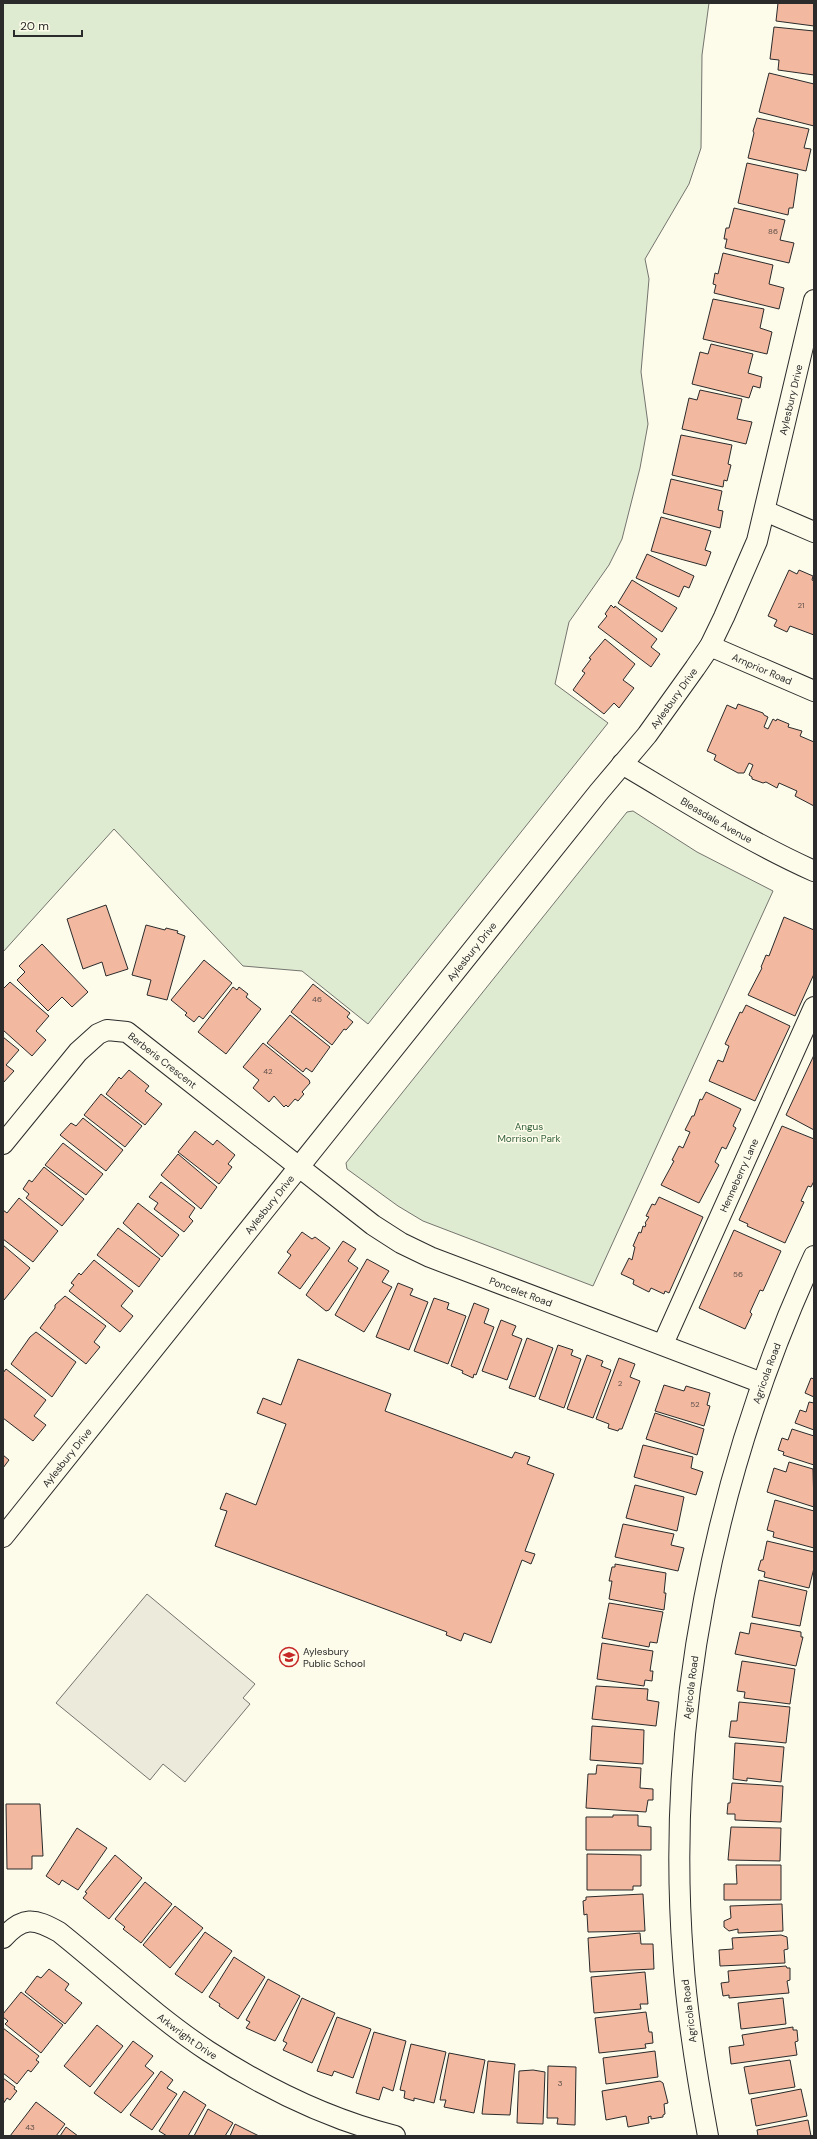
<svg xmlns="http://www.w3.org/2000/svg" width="817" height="2139" viewBox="0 0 817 2139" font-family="'DM Sans',sans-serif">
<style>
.green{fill:#deebd1;stroke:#74746e}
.parking{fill:#eceadb;stroke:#74746e}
.building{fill:#f2b8a0;stroke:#2b2b2b}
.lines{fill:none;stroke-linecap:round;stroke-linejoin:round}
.street-casing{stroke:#2b2b2b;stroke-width:22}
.street{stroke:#fdfbea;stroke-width:20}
.labels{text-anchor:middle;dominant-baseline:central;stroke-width:3;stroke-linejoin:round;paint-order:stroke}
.number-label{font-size:8px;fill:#5d4e48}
.street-label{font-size:10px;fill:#2b2b2b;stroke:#fdfbea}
.park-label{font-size:10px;fill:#34623c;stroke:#fdfbea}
.poi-label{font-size:10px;fill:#2b2b2b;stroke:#fdfbea;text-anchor:start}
</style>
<rect width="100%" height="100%" fill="#fdfbea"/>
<!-- green -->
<g class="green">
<polygon points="3,3 709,3 702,55 701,148 689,184 645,259 649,279 641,372 648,424 640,468 622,539 609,565 569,622 555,684 608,723 368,1024 302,971 243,966 114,829 3,952"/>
<polygon points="633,811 697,852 773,891 593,1286 423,1221 398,1206 347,1169 346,1163 627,812"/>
</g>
<!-- parking -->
<polygon class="parking" points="147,1594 255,1684 243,1698 250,1704 185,1782 163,1764 150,1780 56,1703"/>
<!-- building -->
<g class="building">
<polygon points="778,3 814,3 814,26 776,21"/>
<polygon points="774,27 814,31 814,75 778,70 779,60 770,59"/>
<polygon points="769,73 814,84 814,126 759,112"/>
<polygon points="757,118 809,129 804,148 811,149 806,171 748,158 754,133 753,131"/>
<polygon points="747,163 798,174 793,208 789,208 788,215 738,203"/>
<polygon points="734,208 785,220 780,240 794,243 789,263 725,248 727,239 724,239 726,228 729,228"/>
<polygon points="723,253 773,265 769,284 784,288 779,309 714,293 716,285 713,284 715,273 718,274"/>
<polygon points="713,299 764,309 760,328 772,332 767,354 703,339"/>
<polygon points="711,344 753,354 748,373 762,377 760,388 753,386 749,398 692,384 700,352 708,354"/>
<polygon points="700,390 742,399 737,419 752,422 746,444 682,429 689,398 697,400"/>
<polygon points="681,435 732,445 728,464 731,465 727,481 724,480 723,487 672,475"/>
<polygon points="671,479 722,491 718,510 723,511 720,528 663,513"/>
<polygon points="661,517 711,531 705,550 711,552 706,566 651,551"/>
<polygon points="647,554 694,576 689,588 684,586 679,597 636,578"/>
<polygon points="789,570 797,574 799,570 813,576 812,580 814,581 814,635 790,626 787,632 774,626 777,620 768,616"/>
<polygon points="632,580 677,608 662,632 618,603"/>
<polygon points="611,605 614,608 615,606 657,639 651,647 660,654 651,667 598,627 607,616 605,614"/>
<polygon points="605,639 635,664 623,680 634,688 619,708 614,703 604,714 573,690 585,673 582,671 591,659 589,658"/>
<polygon points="738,704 763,713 764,715 768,717 764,727 768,729 773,719 776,721 777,719 789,724 788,727 802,731 800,736 814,742 814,806 795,796 797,791 779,783 777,788 766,782 763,783 752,779 752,777 749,775 753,765 749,763 744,773 738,773 714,760 716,755 707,751 727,705 736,709"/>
<polygon points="106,905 128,969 106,976 102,962 83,969 67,919"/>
<polygon points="784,917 814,930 814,974 795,1016 748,995 762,968 761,967 766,955 769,956"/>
<polygon points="146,925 165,930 166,928 178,931 177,933 185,936 167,1000 147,995 151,980 132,975"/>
<polygon points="42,944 88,992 72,1007 62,997 48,1011 17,980 25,972 19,966"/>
<polygon points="204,960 232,983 203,1019 199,1016 194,1022 185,1015 187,1013 171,1000"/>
<polygon points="10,982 49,1016 36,1031 46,1040 32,1056 3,1030 3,989"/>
<polygon points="313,984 350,1013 347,1017 353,1022 346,1030 344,1029 332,1045 291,1012"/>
<polygon points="233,987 237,990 239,987 248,994 246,997 261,1009 226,1054 198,1032"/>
<polygon points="746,1005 790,1026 755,1101 709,1081 718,1060 723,1062 729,1046 725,1044 740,1012 742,1013"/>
<polygon points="290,1015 330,1047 312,1072 306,1068 303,1072 267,1043"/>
<polygon points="3,1037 19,1050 6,1065 14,1071 3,1083"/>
<polygon points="263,1043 309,1080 310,1083 302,1092 304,1094 298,1101 295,1099 288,1107 286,1105 284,1107 274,1096 269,1102 253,1088 259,1080 243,1067"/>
<polygon points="814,1055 814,1130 786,1115"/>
<polygon points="129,1070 149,1086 145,1091 162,1104 145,1125 106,1094 119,1077 121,1079"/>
<polygon points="706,1092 741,1109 733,1126 736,1128 726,1149 722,1147 715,1162 719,1165 699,1203 661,1185 674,1161 672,1160 679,1146 683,1148 690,1132 685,1130 692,1116 694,1116 700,1099 702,1100"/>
<polygon points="101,1094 142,1126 125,1147 84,1115"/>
<polygon points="83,1118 123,1150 106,1171 60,1135 71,1123 76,1126"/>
<polygon points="782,1126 814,1139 814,1181 811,1187 808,1186 801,1201 804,1202 785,1243 747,1226 748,1224 739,1220"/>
<polygon points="195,1131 213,1145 217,1140 235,1155 228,1164 232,1167 219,1184 178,1152"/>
<polygon points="63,1143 103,1174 86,1195 45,1165"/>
<polygon points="178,1154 217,1187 201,1209 161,1175"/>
<polygon points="44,1167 84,1199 62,1226 26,1198 29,1194 23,1189 29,1180 32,1182"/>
<polygon points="161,1182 195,1208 189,1217 193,1221 184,1232 154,1209 158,1203 149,1197"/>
<polygon points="659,1197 703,1217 669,1293 665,1291 664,1294 651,1288 649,1292 633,1284 634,1280 621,1274 629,1258 632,1260 635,1247 633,1246 639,1232 641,1233 643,1226 645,1227 646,1224 645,1223 649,1217 646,1216 652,1204 655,1205"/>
<polygon points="19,1198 58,1231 33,1262 3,1239 3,1210 7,1213"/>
<polygon points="138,1203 179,1235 162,1257 123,1223"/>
<polygon points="118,1228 160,1259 139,1287 97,1255"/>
<polygon points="734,1230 781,1251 763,1291 760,1290 750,1312 752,1314 745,1329 699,1308"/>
<polygon points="302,1232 312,1239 315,1237 330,1248 300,1289 278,1273 291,1255 287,1252"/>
<polygon points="343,1241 356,1249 348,1261 358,1268 329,1310 326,1311 306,1295"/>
<polygon points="3,1245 30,1268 4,1300 3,1300"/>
<polygon points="367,1259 389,1271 382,1282 392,1287 364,1332 335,1315"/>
<polygon points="94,1260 133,1291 121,1306 133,1316 120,1332 69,1291 74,1285 71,1283 79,1273 81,1275"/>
<polygon points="398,1283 413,1289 410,1295 428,1302 409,1350 376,1337"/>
<polygon points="65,1296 106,1326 94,1342 100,1347 86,1364 40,1328 55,1308 55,1305"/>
<polygon points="434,1298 449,1303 447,1309 466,1316 448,1364 414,1351"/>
<polygon points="474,1303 489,1309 484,1323 494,1327 476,1375 474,1374 473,1378 462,1373 463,1371 451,1366"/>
<polygon points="501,1320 516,1326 512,1335 522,1339 507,1380 482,1371"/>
<polygon points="36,1332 76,1362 52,1397 11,1364 30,1337"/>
<polygon points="527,1338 553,1348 535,1397 509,1388"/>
<polygon points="558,1345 573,1350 571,1355 581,1359 564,1408 539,1399"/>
<polygon points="587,1355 603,1361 601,1366 611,1370 593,1418 567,1409"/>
<polygon points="619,1358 635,1364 630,1377 640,1381 622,1429 619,1429 618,1431 608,1428 609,1424 596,1419"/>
<polygon points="298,1359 391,1394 385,1411 512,1458 515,1452 530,1457 527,1464 554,1474 525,1551 535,1554 531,1564 522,1560 491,1643 464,1633 461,1641 446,1635 447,1632 215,1546 227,1511 220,1509 226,1493 256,1505 286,1424 257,1413 263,1398 281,1405"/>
<polygon points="6,1369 46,1400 34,1416 46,1425 33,1441 3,1418 3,1373"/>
<polygon points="811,1378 814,1379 814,1397 805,1393"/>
<polygon points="664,1385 684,1391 686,1386 710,1393 707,1405 710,1406 704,1426 655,1411"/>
<polygon points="809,1402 814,1403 814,1430 795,1423 800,1410 806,1412"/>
<polygon points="655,1413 704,1429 697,1455 646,1439"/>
<polygon points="792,1429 814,1436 814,1465 783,1455 784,1452 778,1450 782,1438 788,1440"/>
<polygon points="643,1445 693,1457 691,1468 703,1472 696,1495 634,1477"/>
<polygon points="3,1455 9,1460 3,1468"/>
<polygon points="789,1462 813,1469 814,1507 767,1492 774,1468 786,1472"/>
<polygon points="635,1485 684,1497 677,1531 626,1518"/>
<polygon points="775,1500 814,1511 814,1548 773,1537 774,1532 767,1530"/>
<polygon points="623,1524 674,1534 671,1545 684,1548 678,1571 615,1557"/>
<polygon points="767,1541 814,1552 814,1568 809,1588 764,1577 765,1572 758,1570 761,1560 763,1560"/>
<polygon points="615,1564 666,1573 664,1593 666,1593 664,1610 609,1599 612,1581 609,1581 612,1567 615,1567"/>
<polygon points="759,1580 807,1591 800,1626 752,1617"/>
<polygon points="609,1603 663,1612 657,1643 650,1642 649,1647 602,1638"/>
<polygon points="751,1623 801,1632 801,1637 803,1637 796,1666 735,1654 740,1632 749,1634"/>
<polygon points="602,1643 653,1651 650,1671 653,1671 652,1681 645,1680 644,1686 597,1679"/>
<polygon points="742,1661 795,1669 790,1704 744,1698 745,1692 737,1691"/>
<polygon points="596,1686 648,1689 647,1700 659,1702 656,1726 592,1719"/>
<polygon points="739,1702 790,1707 786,1743 729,1737 731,1721 737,1721"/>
<polygon points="592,1726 644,1730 643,1764 590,1760"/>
<polygon points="735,1743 784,1747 781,1782 747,1778 747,1781 733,1779"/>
<polygon points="597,1765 641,1768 640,1788 653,1789 653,1800 648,1800 646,1812 586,1808 588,1774 596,1774"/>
<polygon points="732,1783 783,1786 781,1822 735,1820 735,1814 727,1814 728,1803 730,1803"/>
<polygon points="6,1804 40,1804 43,1856 32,1856 32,1869 7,1869"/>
<polygon points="613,1815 638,1815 638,1826 651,1827 651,1850 586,1850 586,1817 613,1817"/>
<polygon points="731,1827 781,1828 780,1861 728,1860"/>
<polygon points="77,1828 107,1848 78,1890 62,1880 59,1885 46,1876"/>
<polygon points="587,1854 641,1855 641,1886 633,1886 633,1890 587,1890"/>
<polygon points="115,1855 142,1878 109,1919 83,1898 87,1893 85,1892"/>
<polygon points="736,1865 781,1865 781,1900 724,1900 724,1884 737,1884"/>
<polygon points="145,1882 172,1904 141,1943 123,1929 125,1927 115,1919"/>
<polygon points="643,1894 645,1931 588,1932 587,1914 584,1915 583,1901 586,1900 586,1897"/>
<polygon points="782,1904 783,1931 738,1933 738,1929 729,1931 724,1927 724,1921 731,1918 730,1906"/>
<polygon points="175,1906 203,1928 170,1968 143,1945"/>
<polygon points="205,1932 232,1951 202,1993 175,1974"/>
<polygon points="640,1933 641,1944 653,1944 654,1969 590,1972 588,1938"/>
<polygon points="781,1935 787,1937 788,1949 784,1950 785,1963 720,1966 719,1950 733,1949 732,1938"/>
<polygon points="234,1957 265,1977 238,2019 219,2006 220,2004 209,1997"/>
<polygon points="786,1966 787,1968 790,1968 790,1980 787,1981 789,1993 729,1998 729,1995 723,1996 721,1983 729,1982 728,1971"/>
<polygon points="49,1969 69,1984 65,1990 82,2003 65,2024 25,1992 37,1976 41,1978"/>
<polygon points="645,1972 648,2004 640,2004 641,2009 594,2013 591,1977"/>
<polygon points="268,1979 300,1996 275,2041 246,2028 250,2022 246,2020"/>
<polygon points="21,1992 63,2025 41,2053 5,2024 8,2021 3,2017 3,2014"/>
<polygon points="302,1998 335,2013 312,2063 283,2050 287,2043 283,2041"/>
<polygon points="783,1998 786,2024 741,2029 738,2003"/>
<polygon points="646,2012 649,2032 652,2032 653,2043 645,2044 646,2048 599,2053 595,2018"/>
<polygon points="337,2017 371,2029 353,2078 334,2071 332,2076 317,2071"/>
<polygon points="97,2025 123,2046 90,2087 64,2066"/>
<polygon points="793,2027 793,2030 797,2030 798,2041 795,2042 797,2055 731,2064 729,2047 744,2045 742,2035"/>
<polygon points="3,2028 39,2056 36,2060 39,2062 31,2072 28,2070 17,2084 3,2073"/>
<polygon points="374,2032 406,2041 393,2091 383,2087 379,2100 356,2093"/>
<polygon points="133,2041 153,2056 145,2066 154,2073 121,2113 94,2093"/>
<polygon points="411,2044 446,2052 434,2103 414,2098 414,2101 404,2098 405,2091 400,2090"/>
<polygon points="655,2051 658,2077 606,2084 603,2058"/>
<polygon points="449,2053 485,2060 474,2113 444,2107 446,2100 440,2100"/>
<polygon points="790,2060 795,2087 749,2094 744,2067"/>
<polygon points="488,2061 515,2064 510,2115 482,2114"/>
<polygon points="548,2066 576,2067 575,2125 557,2124 558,2118 547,2118"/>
<polygon points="533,2070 545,2072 543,2124 517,2123 519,2071"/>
<polygon points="161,2071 173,2080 167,2088 177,2094 152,2130 130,2115"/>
<polygon points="3,2078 15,2087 14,2089 17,2091 10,2100 7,2098 3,2104"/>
<polygon points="660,2081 663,2083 668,2103 664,2104 665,2114 663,2115 663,2117 651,2119 651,2116 648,2117 649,2123 628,2127 626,2116 606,2120 602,2091"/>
<polygon points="801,2089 807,2116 756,2126 751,2099"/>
<polygon points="184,2091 206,2105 188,2136 167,2136 159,2131"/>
<polygon points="36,2102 65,2124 56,2136 10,2136"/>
<polygon points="208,2109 233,2123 225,2136 194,2136"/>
<polygon points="808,2120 811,2136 758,2136 757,2130"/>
<polygon points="235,2124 259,2136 230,2136"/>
<polygon points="66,2127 78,2136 60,2136"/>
</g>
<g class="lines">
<defs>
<g id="street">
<polyline points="765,511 814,532"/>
<path id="s1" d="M710,646L814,691"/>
<path id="s2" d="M622,764C685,801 747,841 814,871"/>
<path id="s3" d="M3,1144L78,1052L98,1034L107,1030L127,1032L373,1225L401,1243L430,1257L762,1383"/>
<path id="s4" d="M663,1344L814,1007"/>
<path id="s5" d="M3,1537L598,793L647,735L695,668L710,646L724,617L757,541L814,300"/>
<path id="s6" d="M3,1938C23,1916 34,1918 59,1932C108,1971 155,2016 208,2051C265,2088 328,2119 395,2136"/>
<path id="s7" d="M708,2136C697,2077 687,2017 683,1957C665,1717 714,1474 814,1256"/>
</g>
</defs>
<!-- street casing -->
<use href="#street" class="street-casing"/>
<!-- street -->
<use href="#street" class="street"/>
</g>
<!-- icons -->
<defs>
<symbol id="school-ring" viewBox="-11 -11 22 22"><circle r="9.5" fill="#fdfbea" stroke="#c62828" stroke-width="1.5"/><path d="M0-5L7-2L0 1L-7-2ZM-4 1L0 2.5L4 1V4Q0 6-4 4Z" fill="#c62828"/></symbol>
</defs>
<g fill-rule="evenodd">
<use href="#school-ring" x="278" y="1646" width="22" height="22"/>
</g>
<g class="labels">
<!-- number labels -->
<g class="number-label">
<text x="773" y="231">86</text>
<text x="801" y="605">21</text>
<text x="317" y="999">46</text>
<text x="268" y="1071">42</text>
<text x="738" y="1274">56</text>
<text x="620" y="1383">2</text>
<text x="695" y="1404">52</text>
<text x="560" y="2083">3</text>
<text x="30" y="2127">43</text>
</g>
<!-- street labels -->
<g class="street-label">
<text stroke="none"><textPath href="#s5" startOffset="1398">Aylesbury Drive</textPath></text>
<text stroke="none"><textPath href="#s1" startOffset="57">Arnprior Road</textPath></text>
<text stroke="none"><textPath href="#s5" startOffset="1074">Aylesbury Drive</textPath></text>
<text stroke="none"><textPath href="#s2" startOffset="110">Bleasdale Avenue</textPath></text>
<text stroke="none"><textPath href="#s5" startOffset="750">Aylesbury Drive</textPath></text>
<text stroke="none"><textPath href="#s3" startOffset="221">Berberis Crescent</textPath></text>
<text stroke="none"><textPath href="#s4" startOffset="185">Henneberry Lane</textPath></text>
<text stroke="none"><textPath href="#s5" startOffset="426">Aylesbury Drive</textPath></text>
<text stroke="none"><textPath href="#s3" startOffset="651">Poncelet Road</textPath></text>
<text stroke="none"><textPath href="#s7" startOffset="775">Agricola Road</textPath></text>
<text stroke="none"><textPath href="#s5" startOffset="102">Aylesbury Drive</textPath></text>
<text stroke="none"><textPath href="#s7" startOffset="451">Agricola Road</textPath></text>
<text transform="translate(689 2011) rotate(-97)">Agricola Road</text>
<text stroke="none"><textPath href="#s6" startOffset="229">Arkwright Drive</textPath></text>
</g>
<!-- park labels -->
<g class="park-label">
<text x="529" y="1126">Angus<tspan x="529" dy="12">Morrison Park</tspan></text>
</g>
<!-- poi labels -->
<g class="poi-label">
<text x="303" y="1651">Aylesbury<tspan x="303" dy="12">Public School</tspan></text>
</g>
</g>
<!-- border -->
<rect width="817" height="2139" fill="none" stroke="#2b2b2b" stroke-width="8"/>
<!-- scale -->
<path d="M14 30v6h68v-6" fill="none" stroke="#2b2b2b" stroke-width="2"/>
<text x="20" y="30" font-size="12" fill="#2b2b2b" stroke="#fdfbea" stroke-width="3" paint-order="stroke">20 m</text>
</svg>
